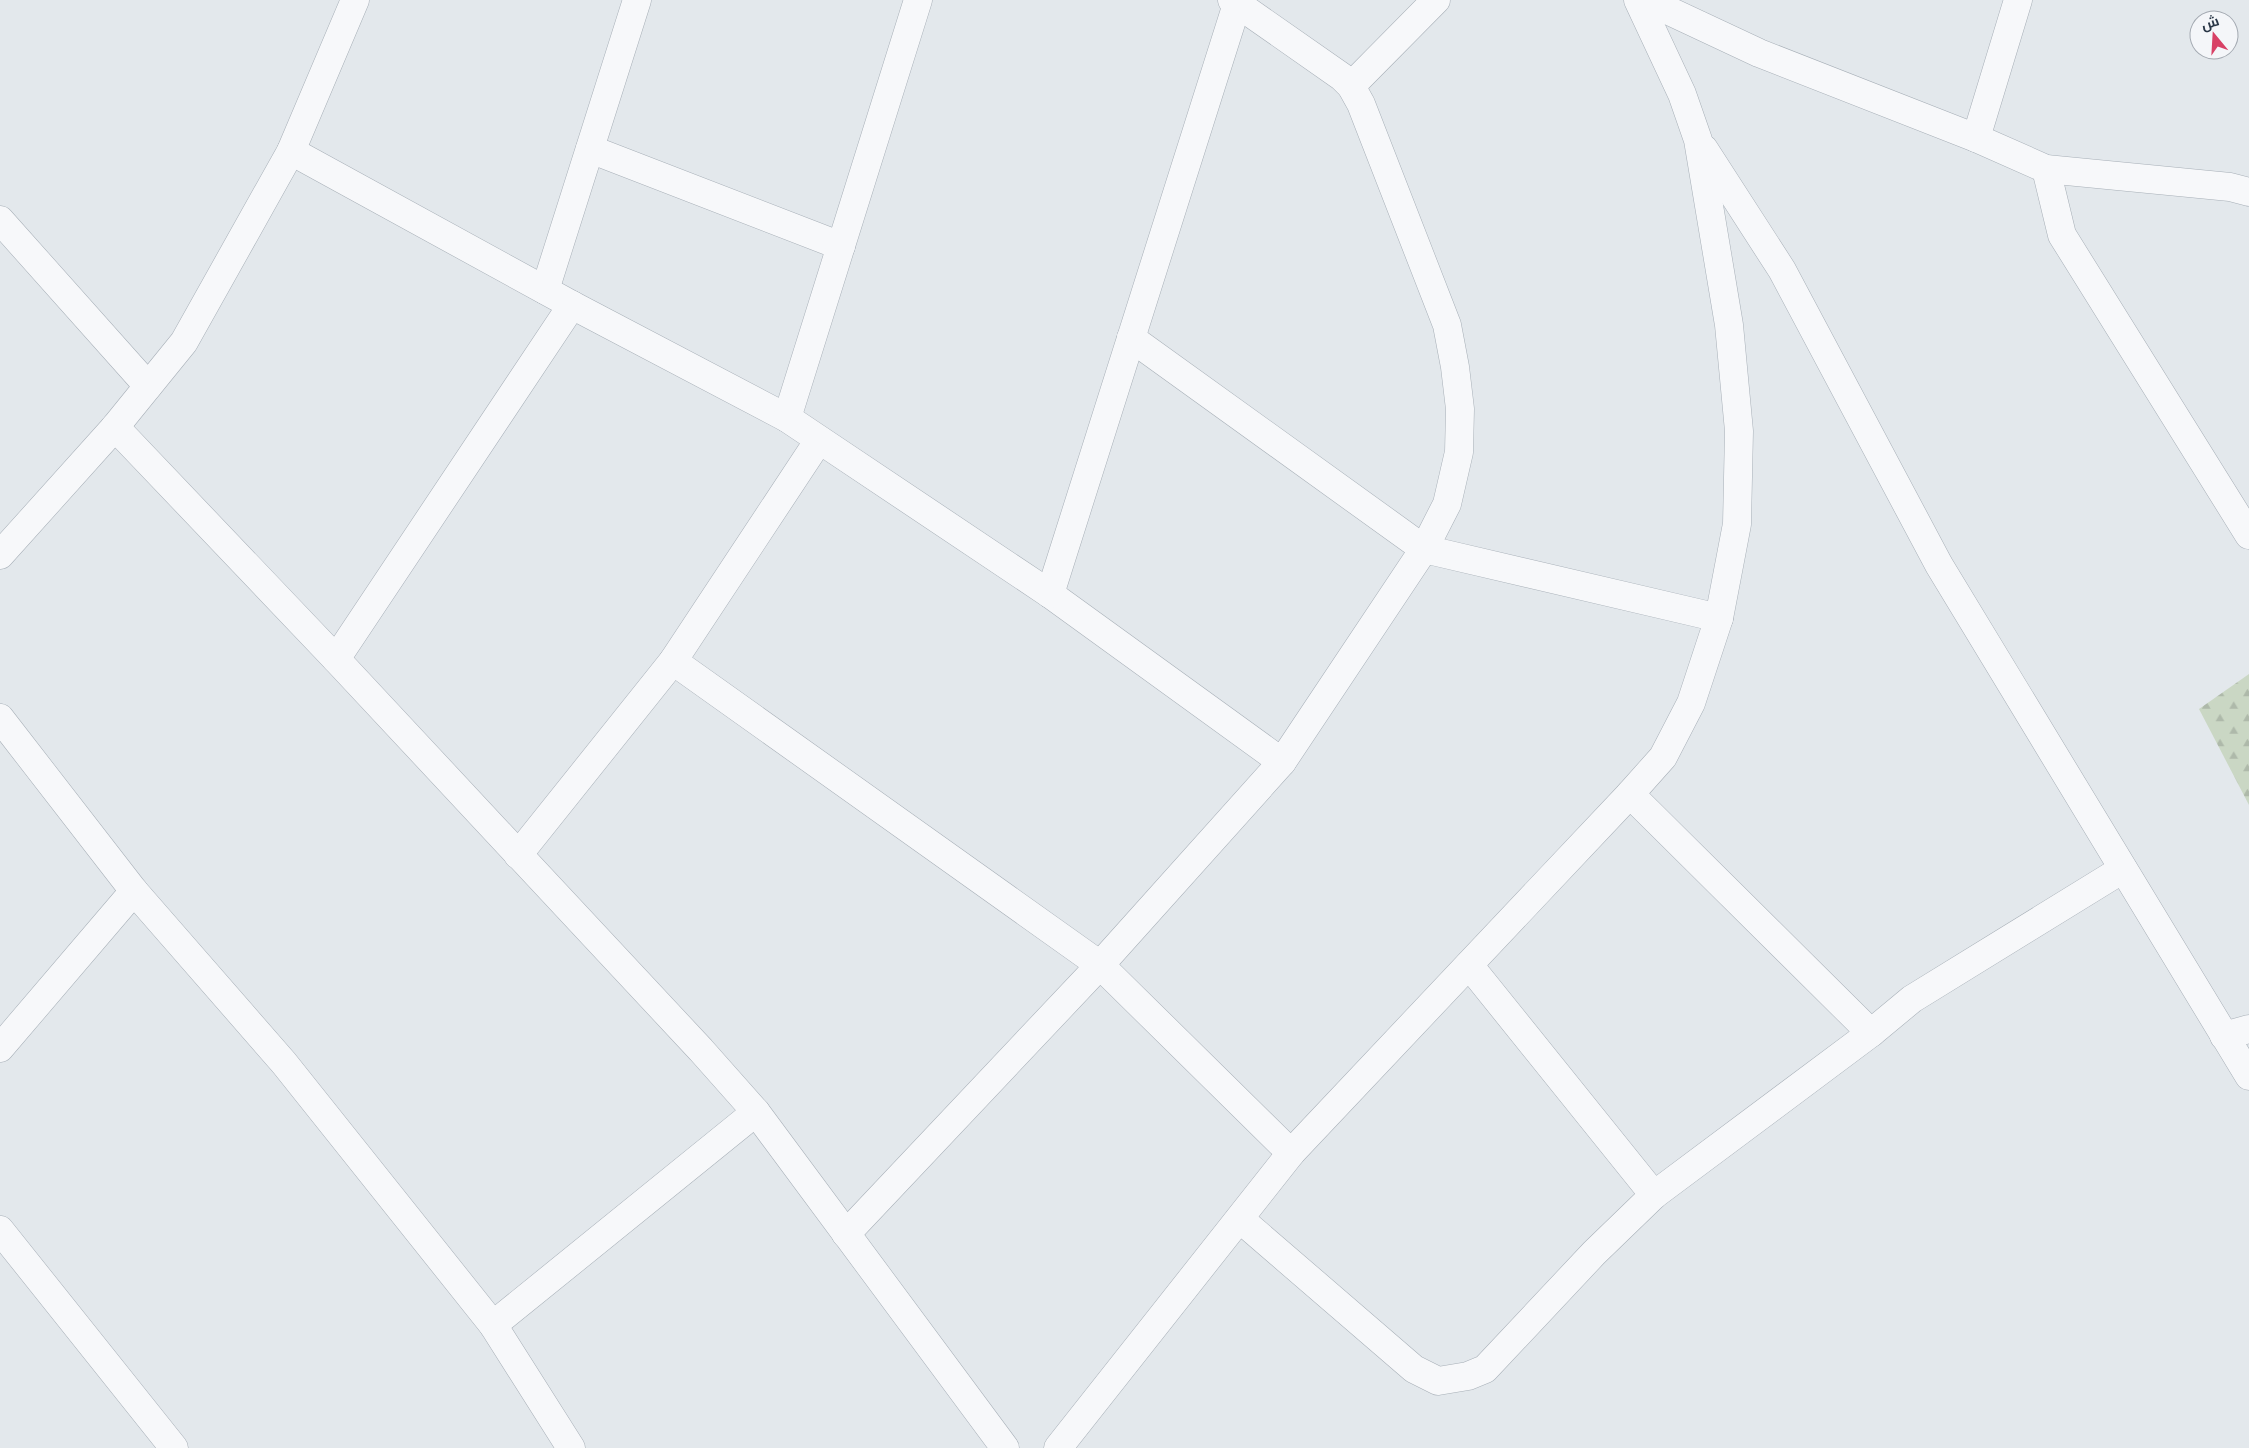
<svg xmlns="http://www.w3.org/2000/svg" width="2249" height="1448" viewBox="0 0 2249 1448" font-family="'Sofia Sans Condensed',Cairo,sans-serif">
<style>
.forest{fill:url(#forest-firs)}
.lines{fill:none;stroke-linecap:round;stroke-linejoin:round}
.street-casing{stroke:#a7afb7;stroke-width:29}
.street{stroke:#f7f8fa;stroke-width:28}
</style>
<defs>
<pattern id="forest-firs" width="22" height="20" patternUnits="userSpaceOnUse" patternTransform="scale(1.25)"><rect width="22" height="20" fill="#cad7c4"/><path d="M5 1l3.5 6h-7zM16 11l3.5 6h-7z" fill="#aeb9aa"/></pattern>
</defs>
<rect width="100%" height="100%" fill="#e3e8ec"/>
<!-- forest -->
<polygon class="forest" points="2249,674 2249,805 2199,709"/>
<g class="lines">
<defs>
<g id="street">
<polyline points="1646,0 1759,53 1976,138 2046,169 2230,187 2249,192"/>
<polyline points="1351,86 1436,0"/>
<polyline points="1976,138 2018,0"/>
<polyline points="590,149 841,246"/>
<polyline points="1704,149 1782,270 1939,565 2249,1076"/>
<polyline points="291,151 572,305 787,418 1050,594 1282,762 1424,549 1447,504 1459,452 1460,409 1455,367 1447,325 1361,104 1351,86 1342,77 1232,0"/>
<polyline points="2046,169 2062,235 2249,535"/>
<polyline points="0,220 148,386"/>
<polyline points="545,290 637,0"/>
<polyline points="1131,338 1424,549 1719,618"/>
<polyline points="787,418 918,0"/>
<polyline points="115,427 336,659 701,1050 756,1112 1005,1448"/>
<polyline points="0,555 115,427 184,342 291,151 355,0"/>
<polyline points="1050,594 1237,4"/>
<polyline points="336,659 572,305"/>
<polyline points="673,661 1100,965 1291,1153"/>
<polyline points="0,718 134,891 284,1063 493,1325 571,1448"/>
<polyline points="1630,794 1871,1033"/>
<polyline points="518,855 673,661 819,440"/>
<polyline points="1469,965 1654,1195"/>
<polyline points="2224,1036 2249,1029"/>
<polyline points="0,1048 134,891"/>
<polyline points="1240,1219 1414,1369 1438,1381 1468,1376 1485,1369 1594,1253 1654,1195 1871,1033 1912,999 2123,869"/>
<polyline points="0,1230 174,1448"/>
<polyline points="846,1234 1100,965 1282,762"/>
<polyline points="493,1325 756,1112"/>
<polyline points="1058,1448 1291,1153 1630,794 1663,757 1691,703 1719,618 1737,524 1739,431 1729,325 1698,140 1682,94 1638,0"/>
</g>
</defs>
<!-- street casing -->
<use href="#street" class="street-casing"/>
<!-- street -->
<use href="#street" class="street"/>
</g>
<!-- north arrow -->
<g transform="translate(2214 35) rotate(342)"><circle r="24" fill="#f4f6f9" stroke="#a3a9b1"/>
<path d="M0-4L9 19L0 12L-9 19Z" fill="#d84166"/>
<text y="-8" font-size="14" font-weight="bold" text-anchor="middle" fill="#293646">ش</text>
</g>
</svg>
